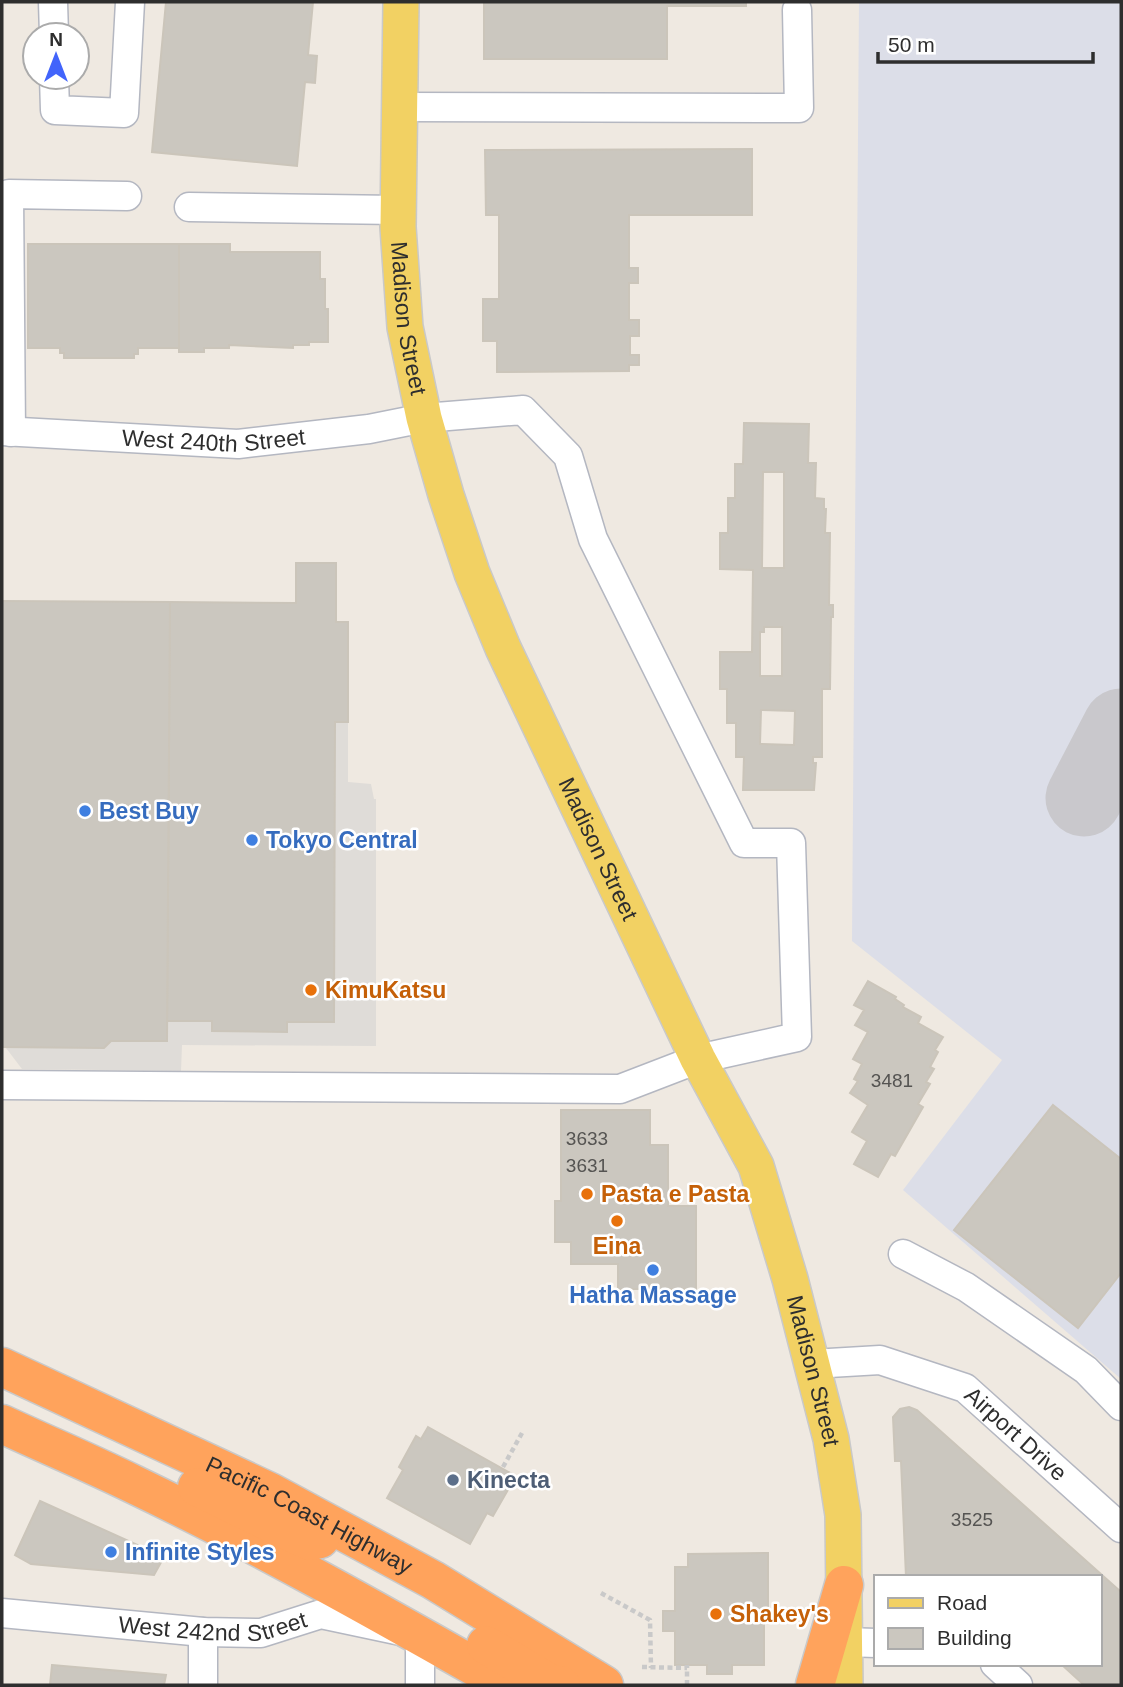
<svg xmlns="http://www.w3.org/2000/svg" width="1123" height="1687" viewBox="0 0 1123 1687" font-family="Arial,sans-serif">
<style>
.airport{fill:#dcdee8}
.plaza{fill:#dfdcd8}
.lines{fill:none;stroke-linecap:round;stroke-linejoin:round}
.taxiway{stroke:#c9c8cc;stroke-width:77}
.building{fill:#cbc7bf;stroke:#cbc5ba;stroke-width:2;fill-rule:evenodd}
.minor-casing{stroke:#b4b7c1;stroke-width:31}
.major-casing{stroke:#c9c9c9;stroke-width:38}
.highway-casing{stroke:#c9c9c9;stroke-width:41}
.path{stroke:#c9c9c9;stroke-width:4.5;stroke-dasharray:5 3.5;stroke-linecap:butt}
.minor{stroke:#fff;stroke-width:28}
.major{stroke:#f2d163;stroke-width:35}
.highway{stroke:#ffa35c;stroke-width:38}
.shop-dot{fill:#3f7fe0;stroke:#fff;stroke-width:2.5}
.food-dot{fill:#e8710a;stroke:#fff;stroke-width:2.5}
.service-dot{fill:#5c6f8a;stroke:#fff;stroke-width:2.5}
.labels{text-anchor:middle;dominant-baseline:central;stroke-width:5;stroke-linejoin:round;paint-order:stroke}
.number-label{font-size:19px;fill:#555452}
.street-label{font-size:23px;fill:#2e2e2e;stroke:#fff}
.shop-label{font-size:23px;font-weight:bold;fill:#366cbe;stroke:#fff;text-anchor:start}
.food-label{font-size:23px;font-weight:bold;fill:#c56008;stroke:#fff;text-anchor:start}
.service-label{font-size:23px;font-weight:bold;fill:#4e5e75;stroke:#fff;text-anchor:start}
</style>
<rect width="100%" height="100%" fill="#efe9e1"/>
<!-- airport -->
<polygon class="airport" points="859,2 1121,2 1121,1379 903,1190 1002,1060 852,941"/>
<!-- plaza -->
<polygon class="plaza" points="335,722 348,722 348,782 371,784 374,799 376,799 376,1046 182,1045 181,1071 22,1069 6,1048 104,1048 111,1041 167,1041 167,1021 212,1021 212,1031 248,1032 287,1032 287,1022 334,1022"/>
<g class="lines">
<!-- taxiway -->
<polyline class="taxiway" points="1084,798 1121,727"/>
</g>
<!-- building -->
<g class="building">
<polygon points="166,2 313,2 308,55 317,56 315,83 305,82 297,166 152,152"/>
<polygon points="484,2 746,2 746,6 667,6 667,59 484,59"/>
<polygon points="752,149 752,215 629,215 629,268 638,268 638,283 629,283 629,320 639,320 639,336 630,336 630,355 639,355 639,365 629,365 629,371 497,372 497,341 483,341 483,299 499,299 499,215 486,215 485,150"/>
<polygon points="28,244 179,244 179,348 138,348 138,354 134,354 134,358 64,358 64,353 60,353 60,348 28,348"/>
<polygon points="179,244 230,244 230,252 320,252 320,279 325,279 325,309 328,309 328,342 309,342 309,345 293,345 293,348 229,345 229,348 204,348 204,352 179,352"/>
<path d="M744,423L809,424L808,463H816L815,498L824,499V509H826L825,533H830L829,605H833V617H831L830,689H822V757H813V763H816L814,790H743L744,757H736V723H727V689H720V652H752L753,570L720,569V533H728V498H735V464H743ZM763,472H784V568H762ZM764,627H782V676H760V632H764ZM761,710L795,711L794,745L760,744Z"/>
<polygon points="296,563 336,563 336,622 348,622 348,722 335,722 334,1022 287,1022 287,1032 212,1031 212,1021 167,1021 170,602 296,603"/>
<polygon points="2,601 170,602 167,1041 111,1041 104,1048 2,1047"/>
<polygon points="868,981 896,997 895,999 904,1005 903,1007 921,1017 918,1023 943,1037 935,1050 938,1052 930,1067 934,1069 926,1082 930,1084 918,1104 923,1107 895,1156 891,1154 878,1177 854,1164 867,1141 852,1132 868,1105 850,1093 858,1081 854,1079 862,1064 853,1059 868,1032 855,1025 864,1010 854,1005"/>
<polygon points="1053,1105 1121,1159 1121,1273 1078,1328 954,1230"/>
<polygon points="561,1110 650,1110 650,1145 668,1145 668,1206 696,1206 696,1289 618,1289 618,1264 571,1264 571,1242 555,1242 555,1201 561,1201"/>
<polygon points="909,1407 917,1410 1121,1592 1121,1685 1084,1685 1061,1664 1100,1664 1100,1577 906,1577 901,1461 895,1461 893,1417 900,1409"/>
<polygon points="428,1427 512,1474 505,1486 509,1488 493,1516 487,1513 470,1544 387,1498 403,1470 399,1467 416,1436 421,1439"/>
<polygon points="40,1501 164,1557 154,1575 31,1564 15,1555"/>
<polygon points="768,1553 768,1616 764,1616 764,1665 732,1665 732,1674 707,1674 707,1665 675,1665 675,1631 663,1631 663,1611 675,1611 675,1567 688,1567 688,1554"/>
<polygon points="52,1665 166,1675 164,1685 50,1685"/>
</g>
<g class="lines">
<defs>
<g id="minor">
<polyline points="53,2 54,35"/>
<polyline points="54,77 55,110 124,113 130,2"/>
<polyline points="399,107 799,108 797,10"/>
<polyline points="189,207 398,210"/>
<path id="s1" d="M2,431L238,444L369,429L424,418L523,410L568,456L593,539L744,843H791L797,1037L698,1059L620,1089L2,1085"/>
<polyline points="11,432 9,194 127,196"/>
<polyline points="903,1254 966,1287 1086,1370 1121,1406"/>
<path id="s2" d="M812,1364L880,1360L965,1388L1121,1528"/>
<path id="s3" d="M2,1613L203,1632L261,1633L321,1614L420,1635V1685"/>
<polyline points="845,1642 876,1643"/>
<polyline points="995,1664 1018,1685"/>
<polyline points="203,1685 203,1632"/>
</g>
<g id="major">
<path id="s4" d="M401,2L398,227L405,327L424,418L446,495L472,573L503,648L698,1059L756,1166L790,1279L831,1439L843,1515L845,1685"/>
</g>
<g id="highway">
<path id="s5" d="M2,1367L270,1492L433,1580L604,1685"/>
<path d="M2,1424C45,1444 90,1463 133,1484C260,1545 384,1615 507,1685"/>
<polyline points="197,1487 296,1535 310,1541 320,1539"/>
<polyline points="486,1645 553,1685 561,1685"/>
<polyline points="815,1685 844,1585"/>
</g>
</defs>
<!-- minor casing -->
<use href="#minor" class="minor-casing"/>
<!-- major casing -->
<use href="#major" class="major-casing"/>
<!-- highway casing -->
<use href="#highway" class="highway-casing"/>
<!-- path -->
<g class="path">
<polyline points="503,1467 522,1433"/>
<polyline points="601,1593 650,1620 651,1668"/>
<polyline points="642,1667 687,1668"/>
<polyline points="687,1685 687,1665"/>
</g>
<!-- minor -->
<use href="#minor" class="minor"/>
<!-- major -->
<use href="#major" class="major"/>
<!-- highway -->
<use href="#highway" class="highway"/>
</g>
<!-- markers -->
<g class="shop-dot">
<circle cx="85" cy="811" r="7"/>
<circle cx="252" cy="840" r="7"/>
<circle cx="653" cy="1270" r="7"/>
<circle cx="111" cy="1552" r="7"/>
</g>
<g class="food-dot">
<circle cx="311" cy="990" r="7"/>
<circle cx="587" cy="1194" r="7"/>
<circle cx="617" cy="1221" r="7"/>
<circle cx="716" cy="1614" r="7"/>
</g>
<circle class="service-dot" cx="453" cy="1480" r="7"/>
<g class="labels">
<!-- number labels -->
<g class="number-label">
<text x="892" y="1080">3481</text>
<text x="587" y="1138">3633</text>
<text x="587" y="1165">3631</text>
<text x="972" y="1519">3525</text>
</g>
<!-- street labels -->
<g class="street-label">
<text stroke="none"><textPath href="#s4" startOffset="317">Madison Street</textPath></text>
<text stroke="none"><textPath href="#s1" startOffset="212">West 240th Street</textPath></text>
<text stroke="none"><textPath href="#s4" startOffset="884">Madison Street</textPath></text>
<text stroke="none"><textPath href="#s4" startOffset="1451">Madison Street</textPath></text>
<text stroke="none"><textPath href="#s2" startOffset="226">Airport Drive</textPath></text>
<text stroke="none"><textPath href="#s5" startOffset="341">Pacific Coast Highway</textPath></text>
<text stroke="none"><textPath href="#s3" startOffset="212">West 242nd Street</textPath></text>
</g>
<!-- shop labels -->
<g class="shop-label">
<text x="99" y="811">Best Buy</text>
<text x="266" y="840">Tokyo Central</text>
<text x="653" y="1295" text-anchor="middle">Hatha Massage</text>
<text x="125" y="1552">Infinite Styles</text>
</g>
<!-- food labels -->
<g class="food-label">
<text x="325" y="990">KimuKatsu</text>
<text x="601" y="1194">Pasta e Pasta</text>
<text x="617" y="1246" text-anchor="middle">Eina</text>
<text x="730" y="1614">Shakey's</text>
</g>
<!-- service labels -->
<g class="service-label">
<text x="467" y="1480">Kinecta</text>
</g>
</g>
<!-- border -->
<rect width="1123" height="1687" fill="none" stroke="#2e2e2e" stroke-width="7"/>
<!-- legend -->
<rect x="874" y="1575" width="228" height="91" fill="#ffffff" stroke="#ababab" stroke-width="2"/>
<rect x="888" y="1598" width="35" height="10" fill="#f2d163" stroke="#ababab" stroke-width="2"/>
<text x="937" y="1610" font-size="21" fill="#2e2e2e">Road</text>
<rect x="888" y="1628" width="35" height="21" fill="#cbc7bf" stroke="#ababab" stroke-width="2"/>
<text x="937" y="1645" font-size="21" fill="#2e2e2e">Building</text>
<!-- north arrow -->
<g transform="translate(56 56)"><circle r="33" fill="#ffffff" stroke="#ababab" stroke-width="2"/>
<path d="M0-5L12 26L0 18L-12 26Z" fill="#4264fb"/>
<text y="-10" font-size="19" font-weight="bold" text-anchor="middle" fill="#2e2e2e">N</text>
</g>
<!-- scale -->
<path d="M878 52v10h215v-10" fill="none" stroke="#2e2e2e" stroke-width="3.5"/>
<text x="888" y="52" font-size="21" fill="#2e2e2e" stroke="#ffffff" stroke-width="5" paint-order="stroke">50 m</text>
</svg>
